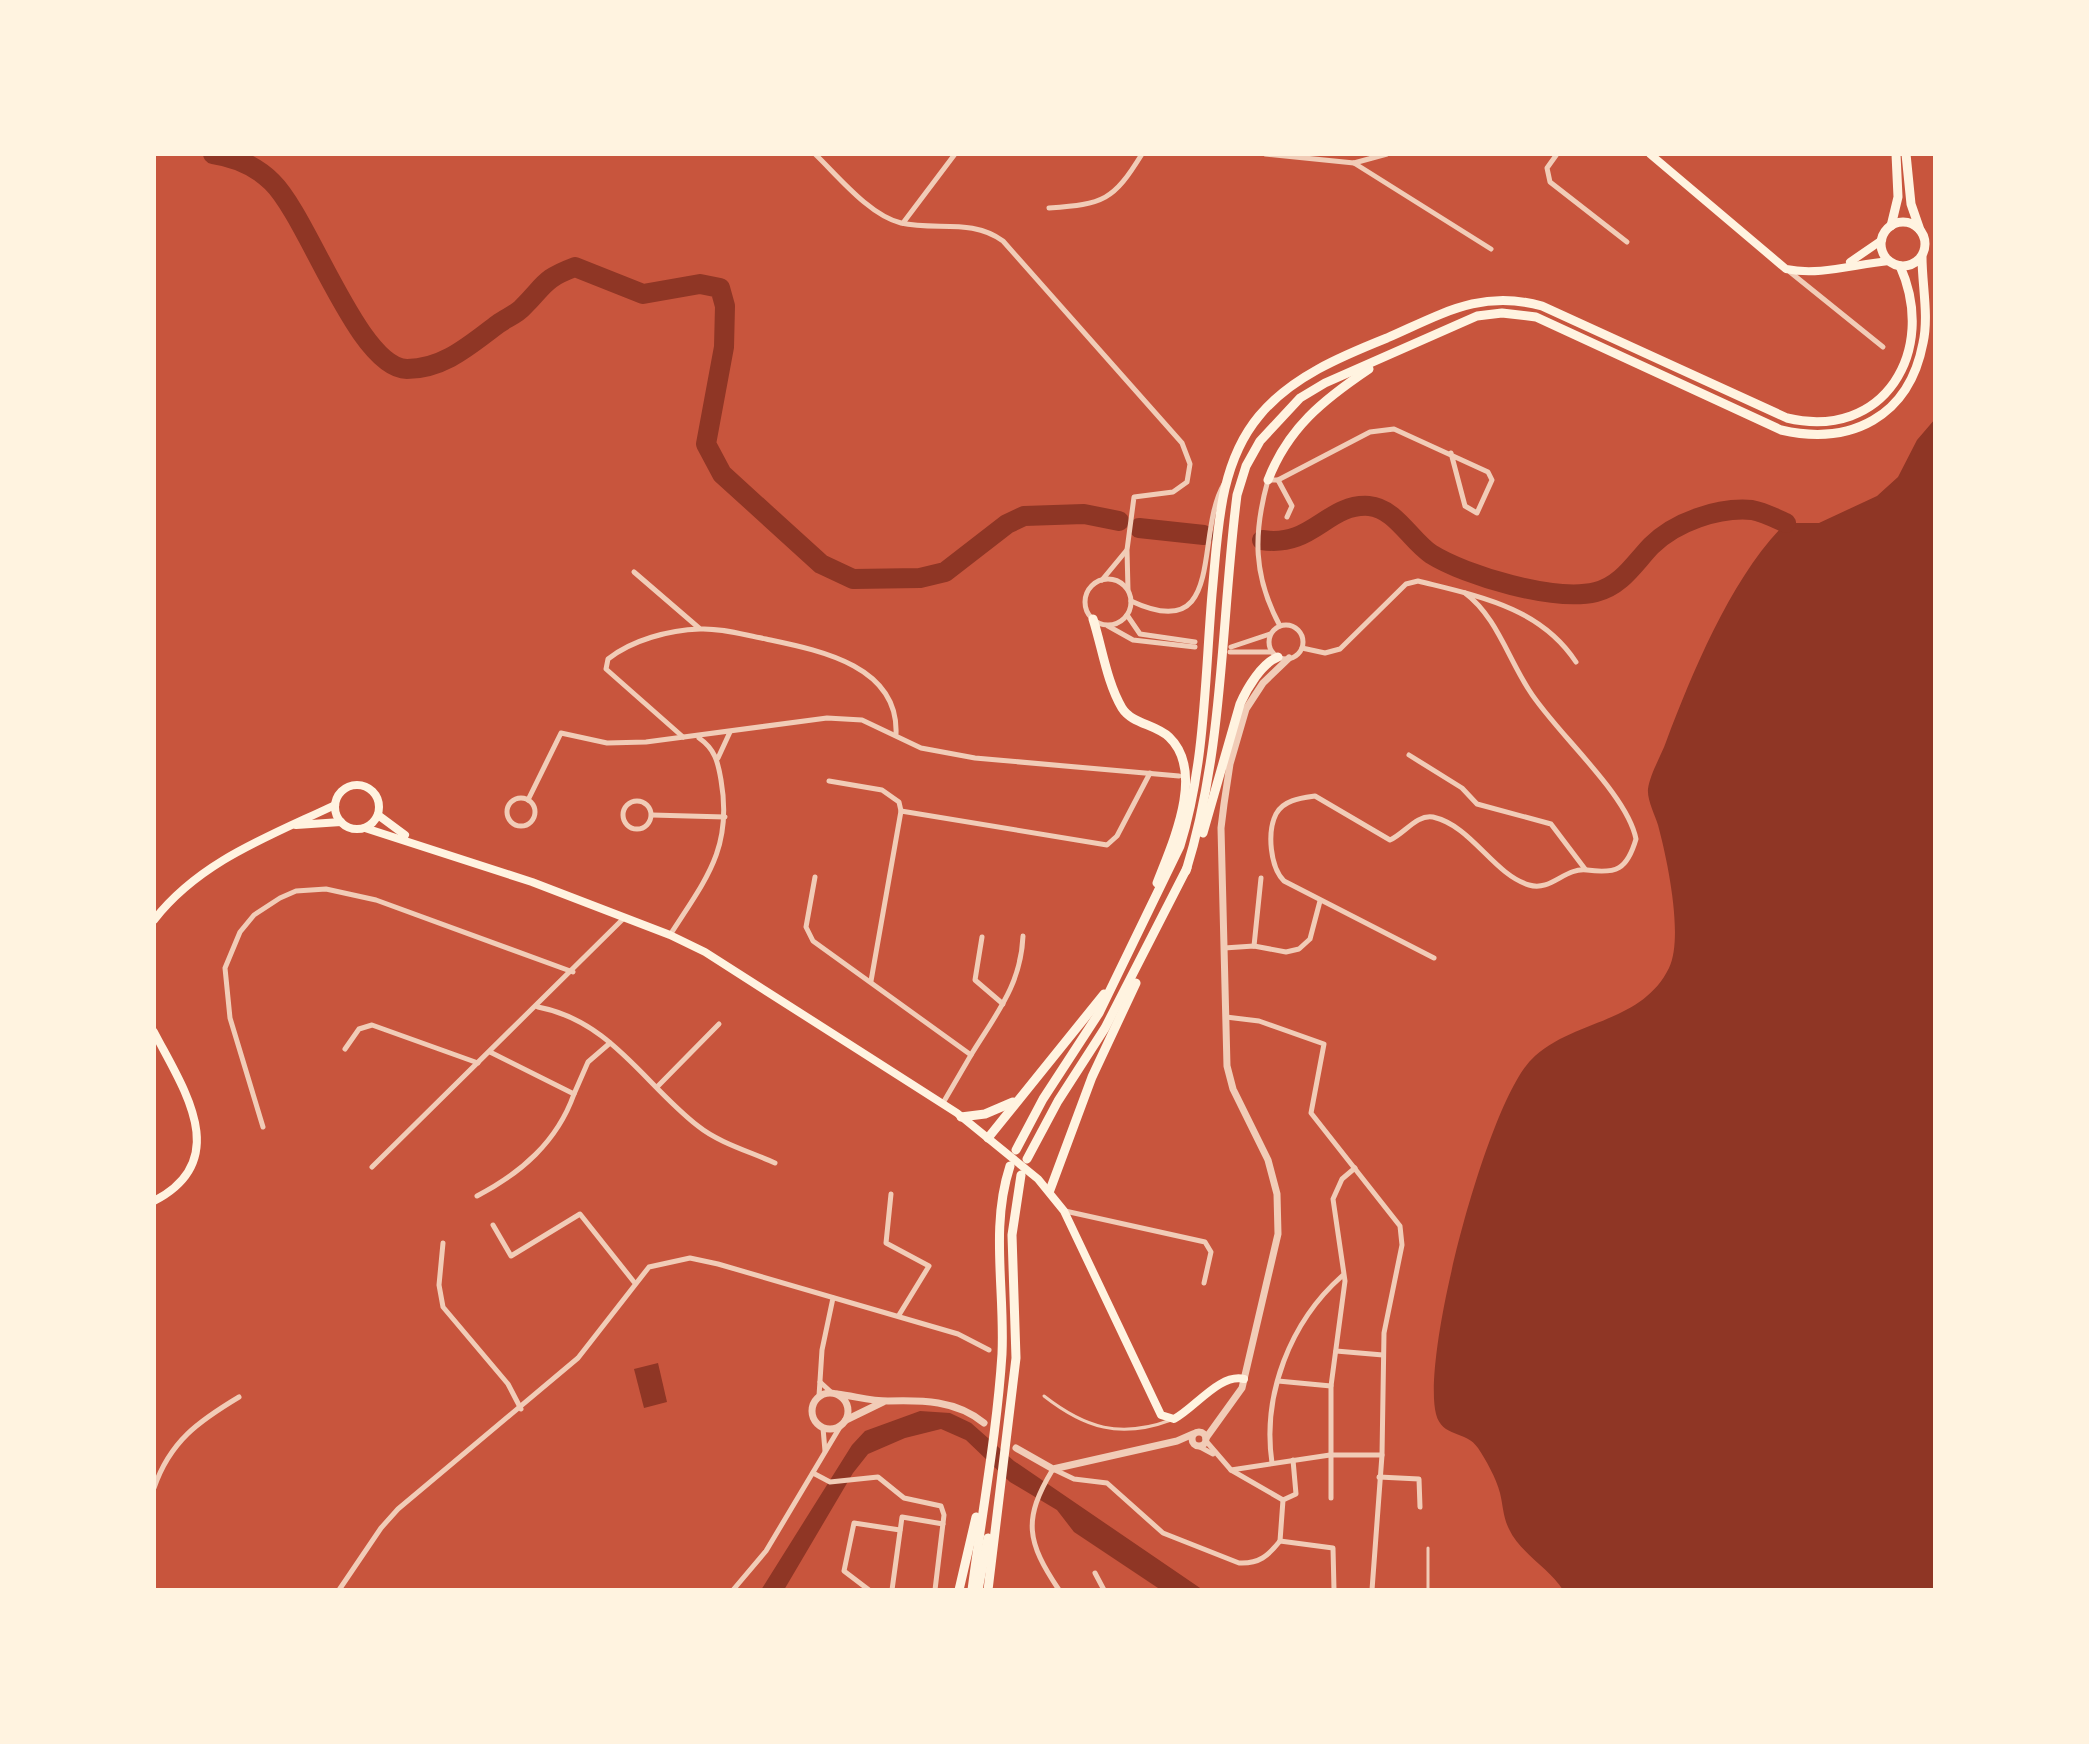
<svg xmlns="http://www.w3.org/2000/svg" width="2089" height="1744" viewBox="0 0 2089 1744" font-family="'DM Sans',sans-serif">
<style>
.water{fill:#8f3625}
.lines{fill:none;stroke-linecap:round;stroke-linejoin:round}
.river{stroke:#8f3625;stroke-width:20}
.service{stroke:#f1ccb7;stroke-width:3}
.minor{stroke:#f1ccb7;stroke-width:5}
.tertiary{stroke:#f1ccb7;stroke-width:7}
.secondary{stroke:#fff3e0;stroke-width:8}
.primary{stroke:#fff3e0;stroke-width:9}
.trunk{stroke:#fff3e0;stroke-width:9}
</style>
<rect width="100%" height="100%" fill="#c8553d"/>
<!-- water -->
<g class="water">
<path d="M1935,419V1590H1563C1549,1568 1520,1553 1509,1529C1503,1517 1503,1505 1500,1493C1496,1478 1486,1460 1478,1448C1466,1430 1442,1438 1436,1414C1421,1354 1487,1105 1531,1060C1571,1019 1641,1025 1669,968C1684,937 1667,858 1658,825C1655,815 1647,800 1648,789C1650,774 1661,756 1666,742C1693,671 1732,576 1786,523H1819L1877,496L1898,477L1917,440Z"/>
<polygon points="658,1363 667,1402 644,1408 634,1369"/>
<polygon points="920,1411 950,1413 971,1423 1014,1461 1203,1590 1161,1590 1074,1532 1057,1510 1010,1482 966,1440 941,1429 905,1438 868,1454 853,1473 784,1590 761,1590 852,1445 865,1431"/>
</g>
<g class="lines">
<!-- river -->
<g class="river">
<path d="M213,154C234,157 256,166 272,182C309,218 358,368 407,369C444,369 471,344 498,324C506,318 517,314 523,307C546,284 543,279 575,267L643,294L700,284L720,288L725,306L724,347L706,444L722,474L821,564L853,579L920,578L945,572L1007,524L1024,516L1084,514L1119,521"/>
<polyline points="1139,528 1204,535"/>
<path d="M1262,540C1313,548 1327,503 1369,506C1395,508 1411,541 1431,554C1466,576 1555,602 1596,592C1621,586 1634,564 1651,546C1675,522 1718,507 1752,510C1763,512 1775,518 1786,523"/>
</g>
<!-- service -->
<g class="service">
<path d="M1044,1396C1085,1428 1120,1439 1171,1420"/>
<polyline points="1428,1590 1428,1548"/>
</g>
<!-- minor -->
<g class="minor">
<path d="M815,154C838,176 869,215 901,223C936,231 972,218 1003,241L1182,443L1190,464L1187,482L1173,492L1134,497L1127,550L1128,590"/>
<polyline points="1265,154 1354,163 1387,154"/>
<polyline points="1557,154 1547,168 1550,182 1627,242"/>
<polyline points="1354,163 1491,249"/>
<path d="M1049,208C1104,204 1113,201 1142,154"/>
<polyline points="903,223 955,154"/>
<polyline points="1790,272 1883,347"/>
<polyline points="1278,480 1292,506 1287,517"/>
<polyline points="634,572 699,628"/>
<circle cx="1108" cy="602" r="23"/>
<polyline points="1102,580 1126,551"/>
<path d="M1131,601C1227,646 1194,535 1224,484"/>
<polyline points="1127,615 1140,634 1195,642"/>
<circle cx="1286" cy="642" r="17"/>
<polyline points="1108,626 1133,640 1195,647"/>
<path d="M1280,626C1253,576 1253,534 1268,480H1278L1370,432L1394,429L1488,472L1492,480L1477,513L1465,506L1451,453"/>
<polyline points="1231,647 1270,634"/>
<path d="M1302,648L1325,653L1340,649L1406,584L1418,581C1478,596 1540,607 1576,662"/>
<polyline points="1230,652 1272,652"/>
<path d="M683,737L606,669L608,659C632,640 669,630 700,629C722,628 744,635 766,639C818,650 899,665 896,734"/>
<polyline points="1409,755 1462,788 1477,804 1551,824 1585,869"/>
<polyline points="718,758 730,732"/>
<polyline points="829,781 882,790 899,802 901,811 871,981"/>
<circle cx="521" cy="812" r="14"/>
<polyline points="528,800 561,733 607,743 646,742 827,718 862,720 921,748 975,758 1179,776"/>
<circle cx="637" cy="815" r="14"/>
<polyline points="901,811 1107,845 1117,836 1150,773"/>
<polyline points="652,815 725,817"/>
<polyline points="815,877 806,927 813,941 971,1055 943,1103"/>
<path d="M670,935C705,880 733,849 721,780C718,762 715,749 699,738"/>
<polyline points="982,937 975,980 1003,1004"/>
<polyline points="1254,946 1261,878"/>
<polyline points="1224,948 1254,946 1286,952 1299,949 1310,939 1320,901"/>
<path d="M1434,958L1284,881C1270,867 1267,832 1276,814C1283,800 1301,798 1315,796L1390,840C1404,834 1417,814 1433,817C1472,826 1493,874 1529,885C1551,892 1565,867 1587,870C1616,874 1627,870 1636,839C1627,793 1555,732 1529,690C1508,658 1496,616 1465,593"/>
<path d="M538,1007C611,1021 644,1084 698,1126C719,1143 751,1152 775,1163"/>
<polyline points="1226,1017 1259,1021 1324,1044 1311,1113 1400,1226 1402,1245 1384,1333 1382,1455 1372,1590"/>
<polyline points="345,1049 359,1029 372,1025 478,1063"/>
<path d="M971,1055C996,1014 1021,985 1023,936"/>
<polyline points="658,1086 719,1024"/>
<polyline points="574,1094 588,1062 610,1043"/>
<polyline points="263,1127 230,1018 225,968 240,932 254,915 280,898 296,891 326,889 376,900 573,972"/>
<polyline points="372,1167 625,917"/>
<polyline points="891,1194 886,1243 929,1266 899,1315"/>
<path d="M477,1196C521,1173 557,1142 574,1094L490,1052"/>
<polyline points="1065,1211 1205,1242 1211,1252 1204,1283"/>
<polyline points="493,1225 511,1256 580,1214 634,1282"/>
<polyline points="443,1243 439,1285 443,1307 508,1384 521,1409"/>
<polyline points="1336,1351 1383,1355"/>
<polyline points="1278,1381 1331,1386"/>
<polyline points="820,1382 832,1393"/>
<polyline points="819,1396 822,1350 833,1298"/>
<polyline points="823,1428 825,1451"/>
<polyline points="1206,1441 1231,1470 1330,1455 1382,1455"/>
<polyline points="1200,1447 1213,1454"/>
<path d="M1272,1463C1262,1395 1290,1322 1342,1276"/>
<polyline points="1231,1470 1283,1500"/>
<polyline points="813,1473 830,1482 878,1477 904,1498 941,1506 944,1515 935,1590"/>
<polyline points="1379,1477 1419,1479 1420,1507"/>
<path d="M154,1488C170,1441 199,1421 239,1397"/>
<polyline points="1331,1498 1331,1386 1345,1281 1333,1199 1342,1179 1355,1168"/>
<polyline points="1280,1541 1333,1548 1334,1590"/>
<polyline points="1280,1541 1283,1500 1296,1494 1293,1460"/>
<polyline points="1095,1573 1104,1590"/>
<polyline points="339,1590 381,1528 398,1509 578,1358 649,1267 690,1258 718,1264 958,1334 989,1350"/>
<polyline points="733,1590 766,1551 840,1427"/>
<polyline points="869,1590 844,1571 854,1523 900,1530"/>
<polyline points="892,1590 902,1517 943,1524"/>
<path d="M1059,1590C1027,1542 1022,1520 1053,1469L1074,1479L1107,1483L1163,1533L1239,1563C1259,1564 1268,1556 1280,1541"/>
</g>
<!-- tertiary -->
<g class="tertiary">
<circle cx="830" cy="1411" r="18"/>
<path d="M837,1394C854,1396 871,1401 888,1401C922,1400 956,1400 984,1423"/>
<polyline points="846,1420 883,1402"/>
<circle cx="1199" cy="1439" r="7"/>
<polyline points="1206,1438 1242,1388 1278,1234 1277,1194 1268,1160 1233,1089 1227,1066 1221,828 1224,804 1230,764 1246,709 1263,683 1289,658"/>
<polyline points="1016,1448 1053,1469 1177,1441 1193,1434"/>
</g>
<!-- secondary -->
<g class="secondary">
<path d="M1650,154L1786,269C1820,276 1855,264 1889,261"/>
<polyline points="1850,262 1882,240"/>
<circle cx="357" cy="807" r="22"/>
<polyline points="378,815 405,835"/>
<polyline points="296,825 341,822"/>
<path d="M365,828L532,882L670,935L705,952L957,1113L1038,1179L1064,1211L1161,1415L1174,1419C1195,1408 1220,1373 1244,1379"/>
<path d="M154,920C200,861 270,836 335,805"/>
<path d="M154,1032C183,1088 234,1160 154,1201"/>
</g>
<!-- primary -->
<g class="primary">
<path d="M1268,480C1288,428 1323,400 1369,369"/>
<path d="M1093,619C1102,647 1107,683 1122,708C1132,724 1155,724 1169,737C1206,772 1172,844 1157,883"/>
<path d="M1203,833L1240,704C1247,688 1262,663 1278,657"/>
<path d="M1186,871C1224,749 1221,620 1237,495L1246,466L1260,441L1300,398L1325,383L1477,316L1502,313L1536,317L1781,430C1851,446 1909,417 1923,343C1929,316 1922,285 1922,257"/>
<polyline points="961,1117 985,1114 1013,1102"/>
<polyline points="988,1138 1104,994"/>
<path d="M1016,1150L1043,1099L1099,1013L1180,846C1205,766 1205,677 1212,594C1218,534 1218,465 1259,416C1291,377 1342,356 1387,338C1442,314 1481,289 1542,306L1787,418C1884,441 1938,351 1900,266"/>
<polyline points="1027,1159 1058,1101 1105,1028 1187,868"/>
<polyline points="1050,1190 1092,1077 1136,983"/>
<polyline points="959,1590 976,1517"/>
<path d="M972,1590C982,1512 997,1432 1002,1354C1005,1290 990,1227 1010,1166"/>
<polyline points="978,1590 988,1538"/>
<polyline points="988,1590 1016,1358 1012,1235 1021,1175"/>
</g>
<!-- trunk -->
<g class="trunk">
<polyline points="1906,154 1911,204 1920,230"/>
<circle cx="1903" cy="244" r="22"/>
<polyline points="1891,226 1898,197 1896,154"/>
</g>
</g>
<!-- border -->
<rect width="2089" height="1744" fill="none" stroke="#fff3e0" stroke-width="312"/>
</svg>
